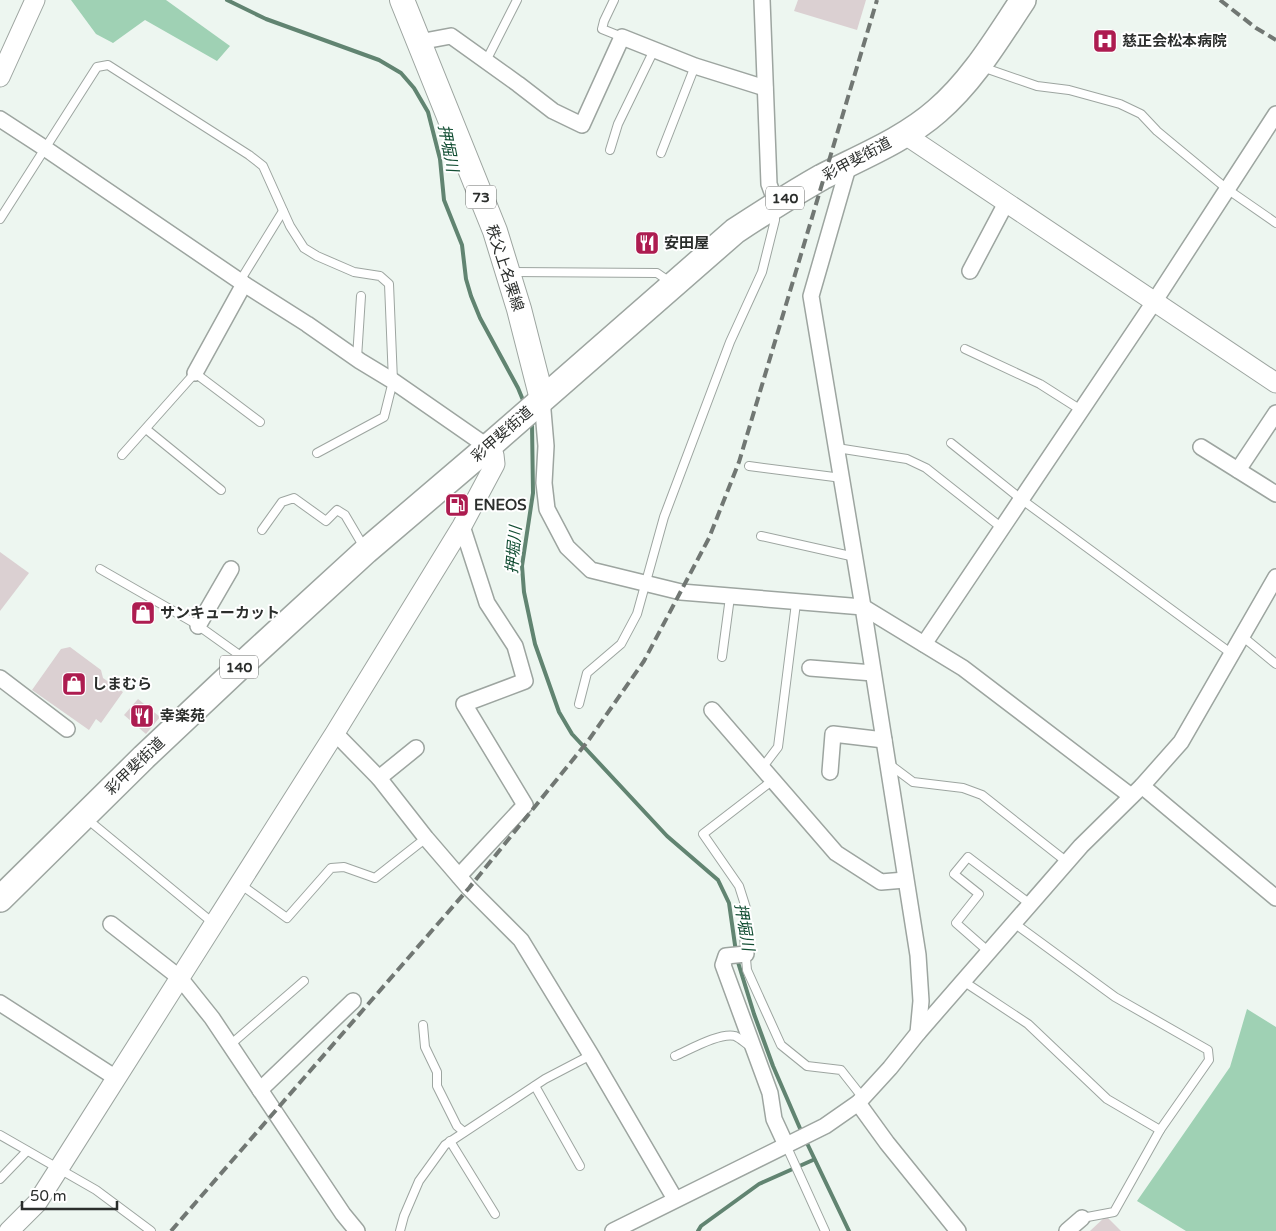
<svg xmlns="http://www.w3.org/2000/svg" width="1276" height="1231" viewBox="0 0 1276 1231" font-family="'Varela Round','Noto Sans JP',sans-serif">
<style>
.forest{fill:#9fd1b4}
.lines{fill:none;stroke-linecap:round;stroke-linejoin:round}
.stream{stroke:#618471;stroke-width:4}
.building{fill:#dbd0d2}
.service-casing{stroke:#9da5a0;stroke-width:10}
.minor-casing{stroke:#9da5a0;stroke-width:18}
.tertiary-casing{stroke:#9da5a0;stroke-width:21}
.primary-casing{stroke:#9da5a0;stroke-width:26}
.trunk-casing{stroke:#9da5a0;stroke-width:28}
.service{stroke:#fff;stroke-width:8}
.minor{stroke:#fff;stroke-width:15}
.tertiary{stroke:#fff;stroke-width:19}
.primary{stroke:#fff;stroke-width:24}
.trunk{stroke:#fff;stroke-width:25}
.rail{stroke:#717773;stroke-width:4;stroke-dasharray:10 5;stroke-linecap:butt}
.labels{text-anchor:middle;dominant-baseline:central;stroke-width:4;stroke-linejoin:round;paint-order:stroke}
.shield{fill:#fff;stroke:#6b6d6b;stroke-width:1}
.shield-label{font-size:14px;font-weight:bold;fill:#2b2e2c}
.poi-label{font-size:15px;font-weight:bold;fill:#2b2e2c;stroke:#fff;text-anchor:start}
.street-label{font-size:15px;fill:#2b2e2c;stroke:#fff}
.water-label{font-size:16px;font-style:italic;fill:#124e33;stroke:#fff}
</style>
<rect width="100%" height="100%" fill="#edf6f0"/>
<!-- forest -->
<g class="forest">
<polygon points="71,0 166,0 230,46 217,61 145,20 113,43 96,34"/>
<polygon points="1247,1009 1276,1027 1276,1231 1186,1231 1137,1201 1230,1067"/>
</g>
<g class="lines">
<!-- stream -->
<g class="stream">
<polyline points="227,0 266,19 379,60 401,73 414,88 428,112 440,159 444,200 462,245 466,279 471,296 480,318 518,388 525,405"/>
<polyline points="531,420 532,424 533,493 522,566 524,592 535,644 559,712 572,734 667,836 718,880 729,903 736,952"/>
<polyline points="737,959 754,1014 773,1066 802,1133"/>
<polyline points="805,1139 849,1231"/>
<polyline points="698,1231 701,1226 759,1184 813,1160"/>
</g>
</g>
<!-- building -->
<g class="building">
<polygon points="798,0 866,0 857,30 794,11"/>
<polygon points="0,552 29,573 0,611"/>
<polygon points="141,602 154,611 145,624 132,615"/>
<polygon points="70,647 101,670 103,678 123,692 101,723 96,719 89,730 32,690 61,649"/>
<polygon points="138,699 160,717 146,734 124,715"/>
<polygon points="1106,1216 1121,1231 1090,1231"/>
</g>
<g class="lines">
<defs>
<g id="service">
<polyline points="614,0 604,21 602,29 622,37"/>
<polyline points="486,61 517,0"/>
<polyline points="982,67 1037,86 1069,90 1120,104 1141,114 1157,131 1227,189 1276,223"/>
<polyline points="610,150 618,124 654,50"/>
<polyline points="661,153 695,66"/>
<polyline points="0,219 97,67 108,65 249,155 263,166 290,226 304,248 317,256 354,272 380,276 389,284 393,381 384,417 317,453"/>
<polyline points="512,272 657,273 670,282"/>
<polyline points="240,281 283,211"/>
<polyline points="965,349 1040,384 1081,410"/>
<polyline points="357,358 361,296"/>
<polyline points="146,429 221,490"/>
<polyline points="951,443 1021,499 1232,654"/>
<polyline points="837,448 907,459 926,468 1002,528"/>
<polyline points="122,455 195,373 260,422"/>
<polyline points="749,466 842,478"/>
<polyline points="262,530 282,502 294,498 326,521 337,510 345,515 365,549"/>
<polyline points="761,536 855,557"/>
<polyline points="100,569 196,624 245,659"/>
<polyline points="1242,636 1276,664"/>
<polyline points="722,657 730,597"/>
<polyline points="579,704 587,673 621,644 637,614 664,517 730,342 762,272 775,220 775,212"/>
<polyline points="889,764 913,782 963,788 982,795 1067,862"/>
<polyline points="762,768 778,747 796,603"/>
<polyline points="773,780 703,834 739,886 746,908 744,936 747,970 781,1045 807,1066 841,1070 863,1098"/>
<polyline points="87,819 213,923"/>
<polyline points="240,884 287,918 331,868 344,867 375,878 426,838"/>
<polyline points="1014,923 1115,997 1208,1050 1209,1060 1160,1130 1114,1212 1082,1218"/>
<polyline points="989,952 956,923 979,894 954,874 968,857 1030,904"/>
<polyline points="963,981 1028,1024 1107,1099 1160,1130"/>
<polyline points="423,1025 425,1047 437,1072 437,1086 457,1126 464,1132"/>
<polyline points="230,1045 304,981"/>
<path d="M675,1056C689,1050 720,1032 735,1036C740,1038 746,1044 751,1047"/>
<polyline points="535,1086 580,1166"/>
<polyline points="0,1135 96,1190 151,1231"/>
<polyline points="450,1141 495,1214"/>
<polyline points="786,1145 825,1231"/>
<polyline points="0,1179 27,1151"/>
<polyline points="400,1231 404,1216 419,1181 445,1145 545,1079 591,1055"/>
</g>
<g id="minor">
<polyline points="762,0 769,184 776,203"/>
<polyline points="419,42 451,36 518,84 553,111 582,125 622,37 695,66 765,88"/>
<polyline points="0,119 46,149 244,284 307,324 360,361 393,381 488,447"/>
<polyline points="970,271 1006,203"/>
<polyline points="195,373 244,284"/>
<polyline points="542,399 546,446 544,483 547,509 567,547 591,570 681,592 863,607 963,668 1131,796"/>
<polyline points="1201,447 1276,494"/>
<polyline points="1238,470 1276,413"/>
<polyline points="198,626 231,569"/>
<polyline points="924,644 1154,302 1276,114"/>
<polyline points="810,668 873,673"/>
<polyline points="0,678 67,729"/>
<polyline points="712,710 836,853 881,882 905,880"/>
<polyline points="335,733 379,778 426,838 469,888 521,940 591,1055 675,1199"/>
<polyline points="830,772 833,734 884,740"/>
<polyline points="379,778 416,748"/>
<polyline points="1142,786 1276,898"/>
<polyline points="459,876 525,805 464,704 525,681 515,646 487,603 462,526"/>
<polyline points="111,924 180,978 212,1018 343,1214 357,1231"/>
<polyline points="746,954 726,956 723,965 770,1093 774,1119 786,1145"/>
<polyline points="0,1003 116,1078"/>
<polyline points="918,1033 1081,846 1142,786 1181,742 1276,577"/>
<polyline points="260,1090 353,1001"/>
<polyline points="858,1103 887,1143 958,1231"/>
<polyline points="613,1231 825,1126 858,1103 890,1068 918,1033 921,1001 918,955 863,607 811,296 849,164"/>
<polyline points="1067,1231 1082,1218"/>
</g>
<g id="tertiary">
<polyline points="0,77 35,0"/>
<polyline points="904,134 1276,383"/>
<polyline points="9,1231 37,1203 58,1170 335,733 462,526 495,464 494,455 488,447"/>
</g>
<polyline id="primary" points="402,0 495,231 519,309 542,399"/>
<path id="trunk" d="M0,899L144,757L247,660L366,551L488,447L735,231C764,212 792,194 822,177C861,157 904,140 937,111C973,80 997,39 1023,0"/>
</defs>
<!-- service casing -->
<use href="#service" class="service-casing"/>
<!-- minor casing -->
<use href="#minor" class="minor-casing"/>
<!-- tertiary casing -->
<use href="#tertiary" class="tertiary-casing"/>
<!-- primary casing -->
<use href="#primary" class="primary-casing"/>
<!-- trunk casing -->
<use href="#trunk" class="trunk-casing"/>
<!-- service -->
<use href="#service" class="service"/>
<!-- minor -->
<use href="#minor" class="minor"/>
<!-- tertiary -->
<use href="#tertiary" class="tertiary"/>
<!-- primary -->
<use href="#primary" class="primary"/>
<!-- trunk -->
<use href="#trunk" class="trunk"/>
<!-- rail -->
<g class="rail">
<polyline points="1220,0 1256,28 1276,40"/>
<polyline points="171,1231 469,888 588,741 644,661 709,538 739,462 877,0"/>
</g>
</g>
<!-- icons -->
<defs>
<symbol id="hospital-square" viewBox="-11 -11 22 22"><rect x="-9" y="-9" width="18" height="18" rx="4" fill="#ad1c50" stroke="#fff"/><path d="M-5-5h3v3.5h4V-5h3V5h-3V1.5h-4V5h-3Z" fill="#fff"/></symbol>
<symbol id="restaurant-square" viewBox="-11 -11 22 22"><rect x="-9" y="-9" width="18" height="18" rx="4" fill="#ad1c50" stroke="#fff"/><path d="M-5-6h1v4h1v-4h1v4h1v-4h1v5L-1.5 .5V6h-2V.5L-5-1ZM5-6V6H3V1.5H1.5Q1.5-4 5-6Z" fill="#fff"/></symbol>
<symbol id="fuel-square" viewBox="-11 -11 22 22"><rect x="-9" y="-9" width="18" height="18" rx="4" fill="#ad1c50" stroke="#fff"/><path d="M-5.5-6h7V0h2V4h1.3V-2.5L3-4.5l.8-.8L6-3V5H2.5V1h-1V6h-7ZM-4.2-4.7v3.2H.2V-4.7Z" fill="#fff"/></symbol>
<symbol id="shop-square" viewBox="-11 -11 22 22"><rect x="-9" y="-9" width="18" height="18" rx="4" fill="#ad1c50" stroke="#fff"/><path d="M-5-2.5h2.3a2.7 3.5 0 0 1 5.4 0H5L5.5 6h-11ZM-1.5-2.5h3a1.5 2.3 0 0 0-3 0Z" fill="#fff"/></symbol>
</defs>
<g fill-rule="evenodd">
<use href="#hospital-square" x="1091" y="27" width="28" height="28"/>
<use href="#restaurant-square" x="633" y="229" width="28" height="28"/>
<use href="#fuel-square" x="443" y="491" width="28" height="28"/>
<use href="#shop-square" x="129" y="599" width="28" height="28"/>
<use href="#shop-square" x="60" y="670" width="28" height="28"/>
<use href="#restaurant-square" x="128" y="702" width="28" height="28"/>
</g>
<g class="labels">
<!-- shield labels -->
<g class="shield">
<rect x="466" y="185.5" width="30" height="23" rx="4"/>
<rect x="766" y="186.5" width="38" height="23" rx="4"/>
<rect x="220" y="655.5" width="38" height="23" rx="4"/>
</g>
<g class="shield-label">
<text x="481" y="197">73</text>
<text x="785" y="198">140</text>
<text x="239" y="667">140</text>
</g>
<!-- poi labels -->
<g class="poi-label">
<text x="1122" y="41">慈正会松本病院</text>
<text x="664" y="243">安田屋</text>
<text x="474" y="505">ENEOS</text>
<text x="160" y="613">サンキューカット</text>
<text x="92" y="684">しまむら</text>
<text x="160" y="716">幸楽苑</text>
</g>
<!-- street labels -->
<g class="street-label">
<text transform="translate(857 159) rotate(-28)">彩甲斐街道</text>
<text transform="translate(505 268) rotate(72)">秩父上名栗線</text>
<text transform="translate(502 434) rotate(-41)">彩甲斐街道</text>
<text transform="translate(135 766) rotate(-44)">彩甲斐街道</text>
</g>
<!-- water labels -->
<g class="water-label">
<text transform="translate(448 148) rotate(79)">押堀川</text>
<text transform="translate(514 550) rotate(-85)">押堀川</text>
<text transform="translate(744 927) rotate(80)">押堀川</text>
</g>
</g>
<!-- scale -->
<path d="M22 1201v8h95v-8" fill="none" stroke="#2b2e2c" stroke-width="2.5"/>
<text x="30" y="1201" font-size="15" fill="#2b2e2c" stroke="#ffffff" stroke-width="4" paint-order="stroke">50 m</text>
</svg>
